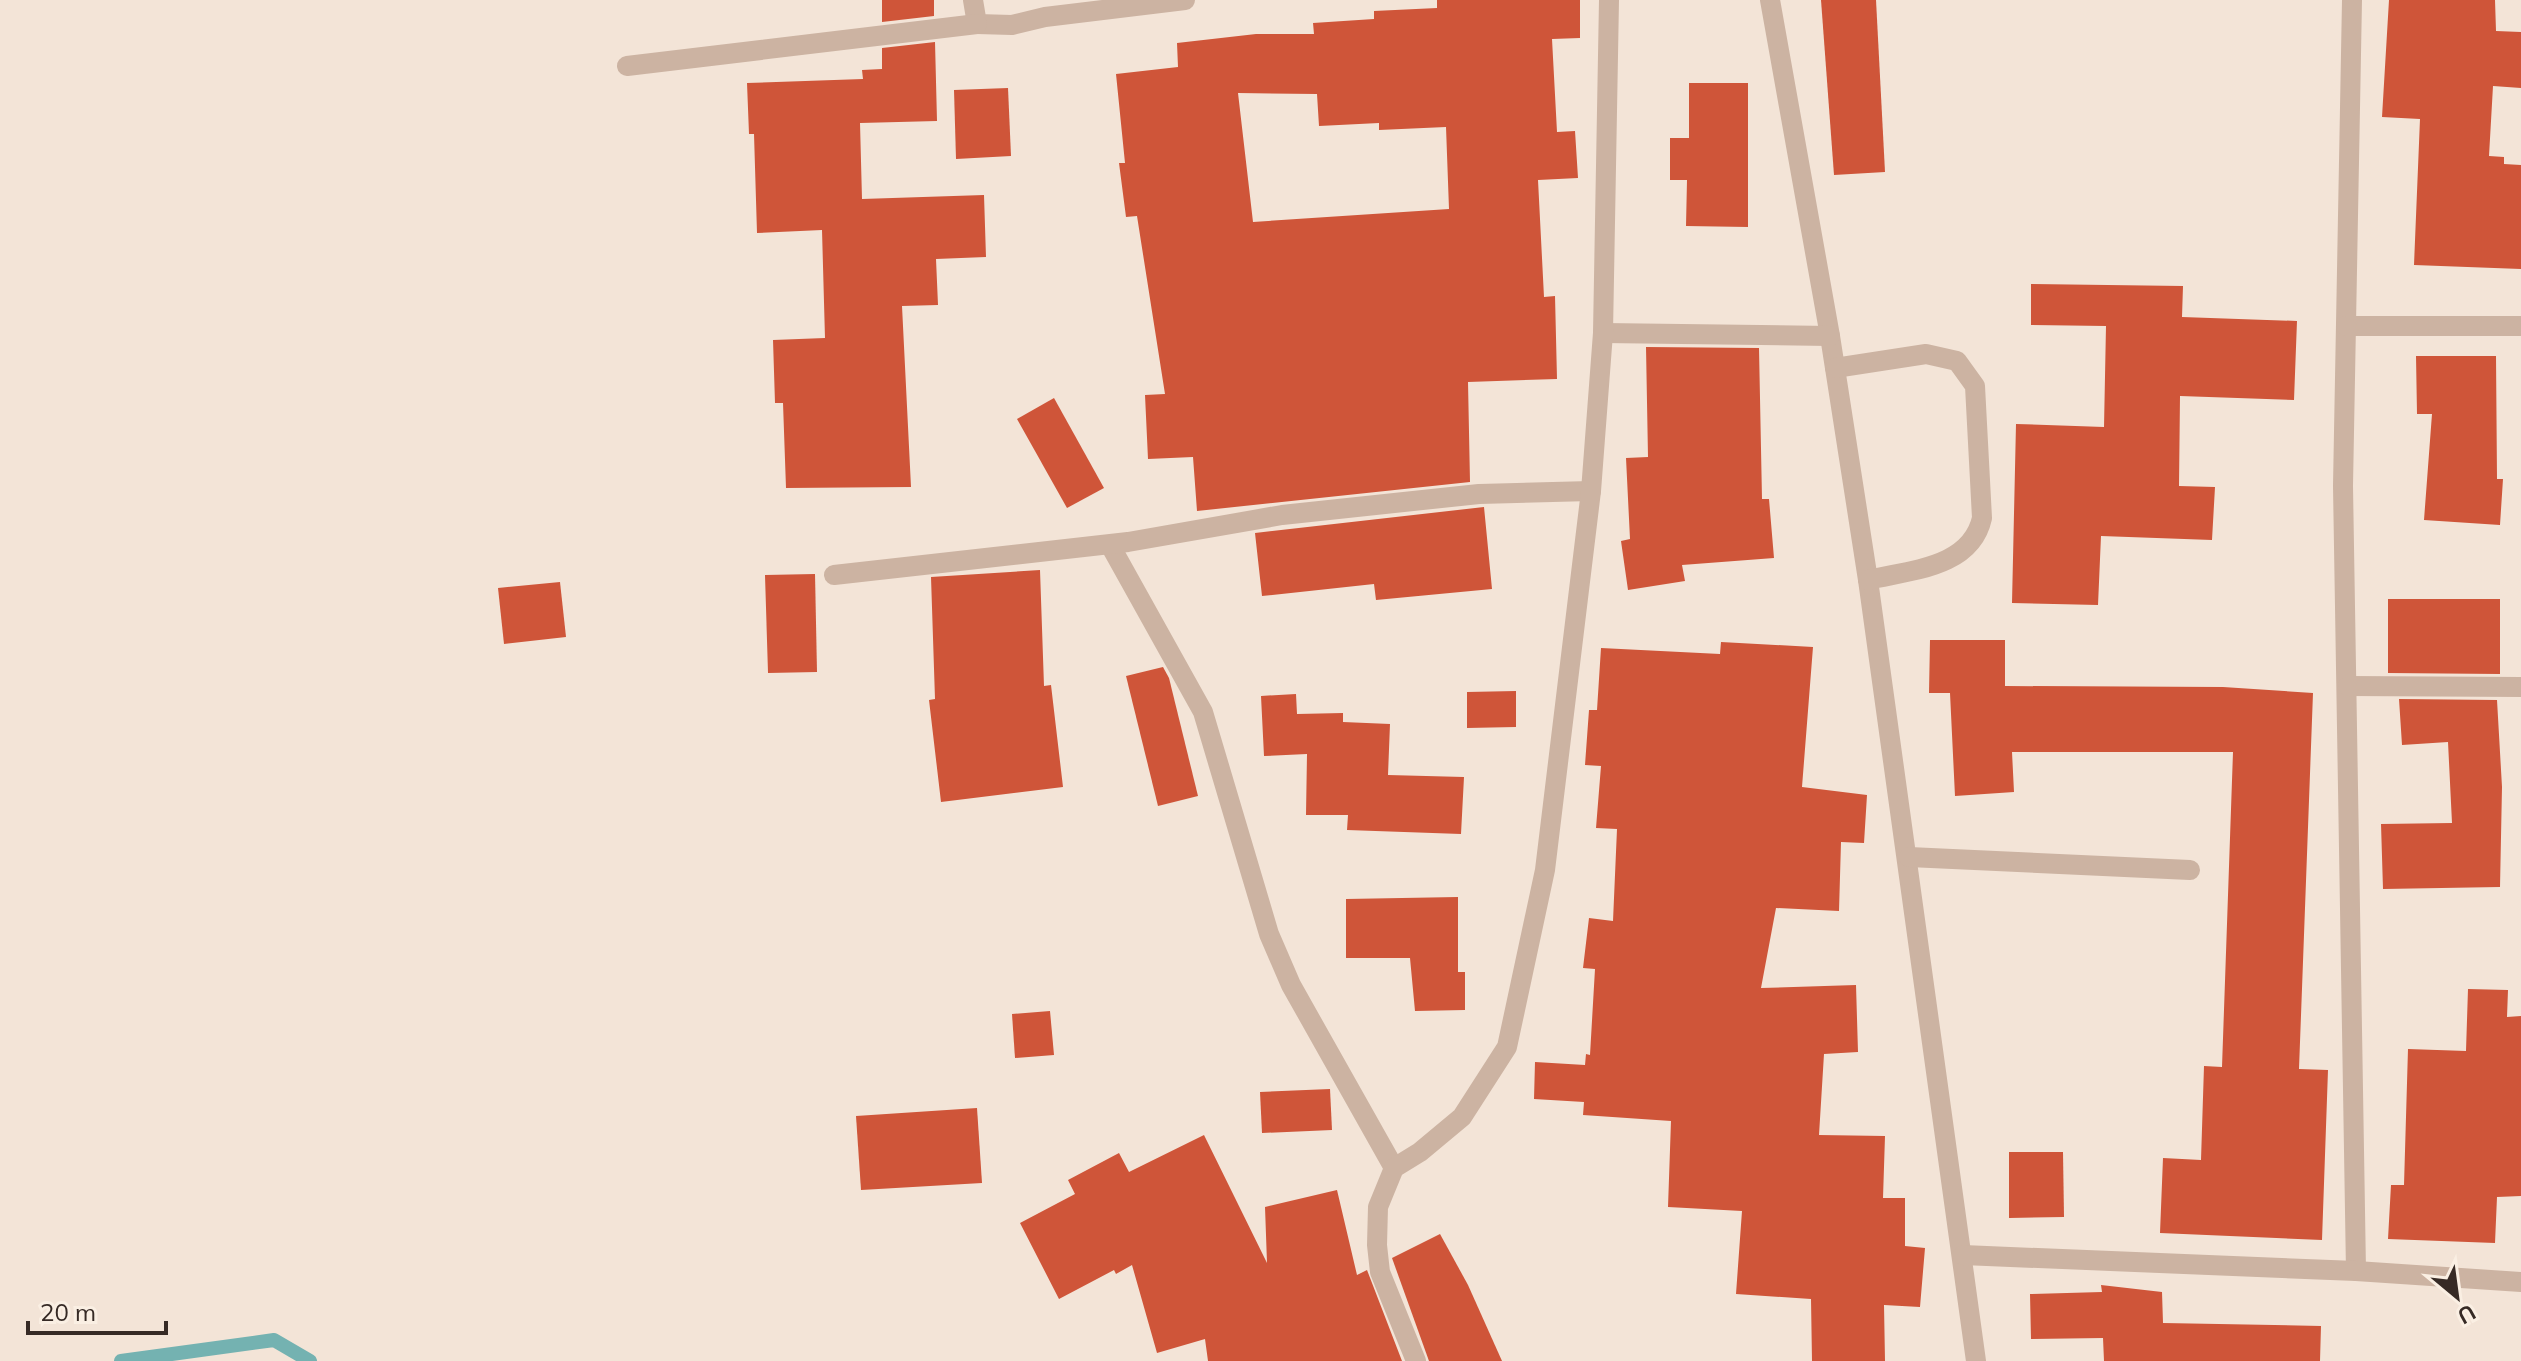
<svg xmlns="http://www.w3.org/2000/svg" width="2521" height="1361" viewBox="0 0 2521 1361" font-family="Mulish,sans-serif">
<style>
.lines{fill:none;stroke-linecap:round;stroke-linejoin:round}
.stream{stroke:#74b2b1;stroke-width:14}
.building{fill:#cf5539;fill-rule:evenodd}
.minor{stroke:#ccb3a2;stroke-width:20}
</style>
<rect width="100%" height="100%" fill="#f3e4d7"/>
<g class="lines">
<!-- stream -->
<polyline class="stream" points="121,1361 274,1340 310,1361"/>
</g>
<!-- building -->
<g class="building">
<polygon points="882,0 934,0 934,16 882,22"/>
<path d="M1437,0H1580V38L1552,39L1557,132L1575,131L1578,178L1538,180L1544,297L1555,296L1557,379L1468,382L1470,482L1197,511L1193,457L1148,459L1145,395L1165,394L1137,216L1126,217L1119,163H1125L1116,74L1178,67L1177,43L1256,34H1314L1313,23L1374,19V11L1437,8ZM1238,93L1317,94L1319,126L1379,123V130L1446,127L1449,209L1253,222Z"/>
<polygon points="1821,0 1876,0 1885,172 1834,175"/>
<polygon points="2389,0 2495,0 2496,31 2521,32 2521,88 2493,86 2489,156 2504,157 2504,164 2521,165 2521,269 2414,265 2420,119 2382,117"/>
<polygon points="935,42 937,121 860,123 862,199 984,195 986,257 936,259 938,305 902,306 911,487 786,488 783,403 775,403 773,340 825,338 822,230 757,233 754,134 749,134 747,83 863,79 862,70 882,69 882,48"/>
<polygon points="1689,83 1748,83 1748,227 1686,226 1687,180 1670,180 1670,138 1689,138"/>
<polygon points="1008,88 1011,156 956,159 954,90"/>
<polygon points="2031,284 2183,286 2182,317 2297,321 2294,400 2180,396 2179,486 2215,487 2212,540 2101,536 2098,605 2012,603 2016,424 2104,427 2106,326 2031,325"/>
<polygon points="1646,347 1759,348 1762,499 1769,499 1774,558 1682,565 1685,581 1628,590 1621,541 1630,539 1626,458 1648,457"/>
<polygon points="2416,356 2496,356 2497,479 2503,479 2500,525 2424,520 2432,414 2417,414"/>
<polygon points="1054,398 1104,488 1067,508 1017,419"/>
<polygon points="1484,507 1492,589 1376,600 1374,584 1262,596 1255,533"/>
<polygon points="1040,570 1044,686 1051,685 1063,787 941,802 929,700 935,699 931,577"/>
<polygon points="815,574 817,672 768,673 765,575"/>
<polygon points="560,582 566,637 504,644 498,588"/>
<polygon points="2388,599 2500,599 2500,674 2388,673"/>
<polygon points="1930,640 2005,640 2005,686 2223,687 2313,693 2299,1069 2328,1070 2322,1240 2160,1233 2163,1158 2201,1160 2204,1066 2222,1067 2233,752 2012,752 2014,792 1955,796 1950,693 1929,693"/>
<polygon points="1721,642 1813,647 1802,787 1867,795 1864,843 1841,842 1839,911 1776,908 1761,988 1856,985 1858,1052 1824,1054 1819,1135 1885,1136 1883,1198 1905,1198 1905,1246 1925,1248 1920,1307 1884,1305 1885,1361 1812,1361 1811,1299 1736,1294 1742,1211 1668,1207 1671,1121 1583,1115 1584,1102 1534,1099 1535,1062 1585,1065 1586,1054 1590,1055 1595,969 1583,968 1589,918 1613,921 1617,829 1596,828 1601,766 1585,765 1589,710 1597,710 1601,648 1720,654"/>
<polygon points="1163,667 1169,678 1198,796 1158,806 1126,676"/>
<polygon points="1516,691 1516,727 1467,728 1467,692"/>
<polygon points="1296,694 1297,714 1343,713 1343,722 1390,724 1388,775 1464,777 1461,834 1347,830 1348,815 1306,815 1307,754 1264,756 1261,696"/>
<polygon points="2399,699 2497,700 2502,787 2500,887 2383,889 2381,824 2452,823 2448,742 2402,745"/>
<polygon points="1458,897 1458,972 1465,972 1465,1010 1415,1011 1410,958 1346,958 1346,899"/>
<polygon points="2468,989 2508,990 2507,1017 2521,1016 2521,1196 2497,1197 2495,1243 2388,1239 2391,1185 2404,1185 2408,1049 2466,1051"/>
<polygon points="1050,1011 1054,1055 1015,1058 1012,1014"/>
<polygon points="1330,1089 1332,1130 1262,1133 1260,1092"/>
<polygon points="977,1108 982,1183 861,1190 856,1116"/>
<polygon points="1204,1135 1267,1263 1265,1207 1337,1190 1357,1275 1367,1270 1402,1361 1208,1361 1205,1339 1157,1353 1132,1265 1116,1274 1114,1270 1059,1299 1020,1223 1075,1194 1068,1180 1119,1153 1129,1172"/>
<polygon points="2009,1152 2063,1152 2064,1217 2009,1218"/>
<polygon points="1440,1234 1468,1285 1502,1361 1429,1361 1392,1258"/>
<polygon points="2101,1285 2162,1292 2163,1323 2321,1326 2320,1361 2104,1361 2103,1338 2031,1339 2030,1294 2102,1292"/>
</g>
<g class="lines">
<!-- minor -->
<g class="minor">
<polyline points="973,0 977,24 1012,25 1045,17 1185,0"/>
<polyline points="1770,0 1830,336 1868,580 1976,1361"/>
<polyline points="2352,0 2343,486 2356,1271"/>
<polyline points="627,66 977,24"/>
<polyline points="2346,326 2521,326"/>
<polyline points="1603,333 1830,336"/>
<path d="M1835,368L1926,354L1957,361L1975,386L1982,518C1971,568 1910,570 1868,580"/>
<polyline points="1110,545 1203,712 1269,934 1291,985 1394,1168"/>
<polyline points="834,575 1128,542 1282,515 1479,494 1591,491"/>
<polyline points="2348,686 2521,687"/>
<polyline points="1909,857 2190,870"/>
<polyline points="1963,1255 2356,1271 2521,1282"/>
<polyline points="1416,1361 1380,1272 1377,1245 1378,1207 1394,1168 1420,1152 1462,1117 1507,1047 1545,870 1591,491 1603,333 1609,0"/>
</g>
</g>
<!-- north arrow -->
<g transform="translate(2457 1297) rotate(151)" stroke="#faefe3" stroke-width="6" paint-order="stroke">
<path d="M0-6L14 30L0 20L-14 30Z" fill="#362a25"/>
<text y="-12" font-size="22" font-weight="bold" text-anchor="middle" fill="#362a25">U</text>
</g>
<!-- scale -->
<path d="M28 1321v12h138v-12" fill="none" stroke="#362a25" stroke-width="4"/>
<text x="40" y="1321" font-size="24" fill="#362a25" stroke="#faefe3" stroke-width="6" paint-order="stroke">20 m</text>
</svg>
